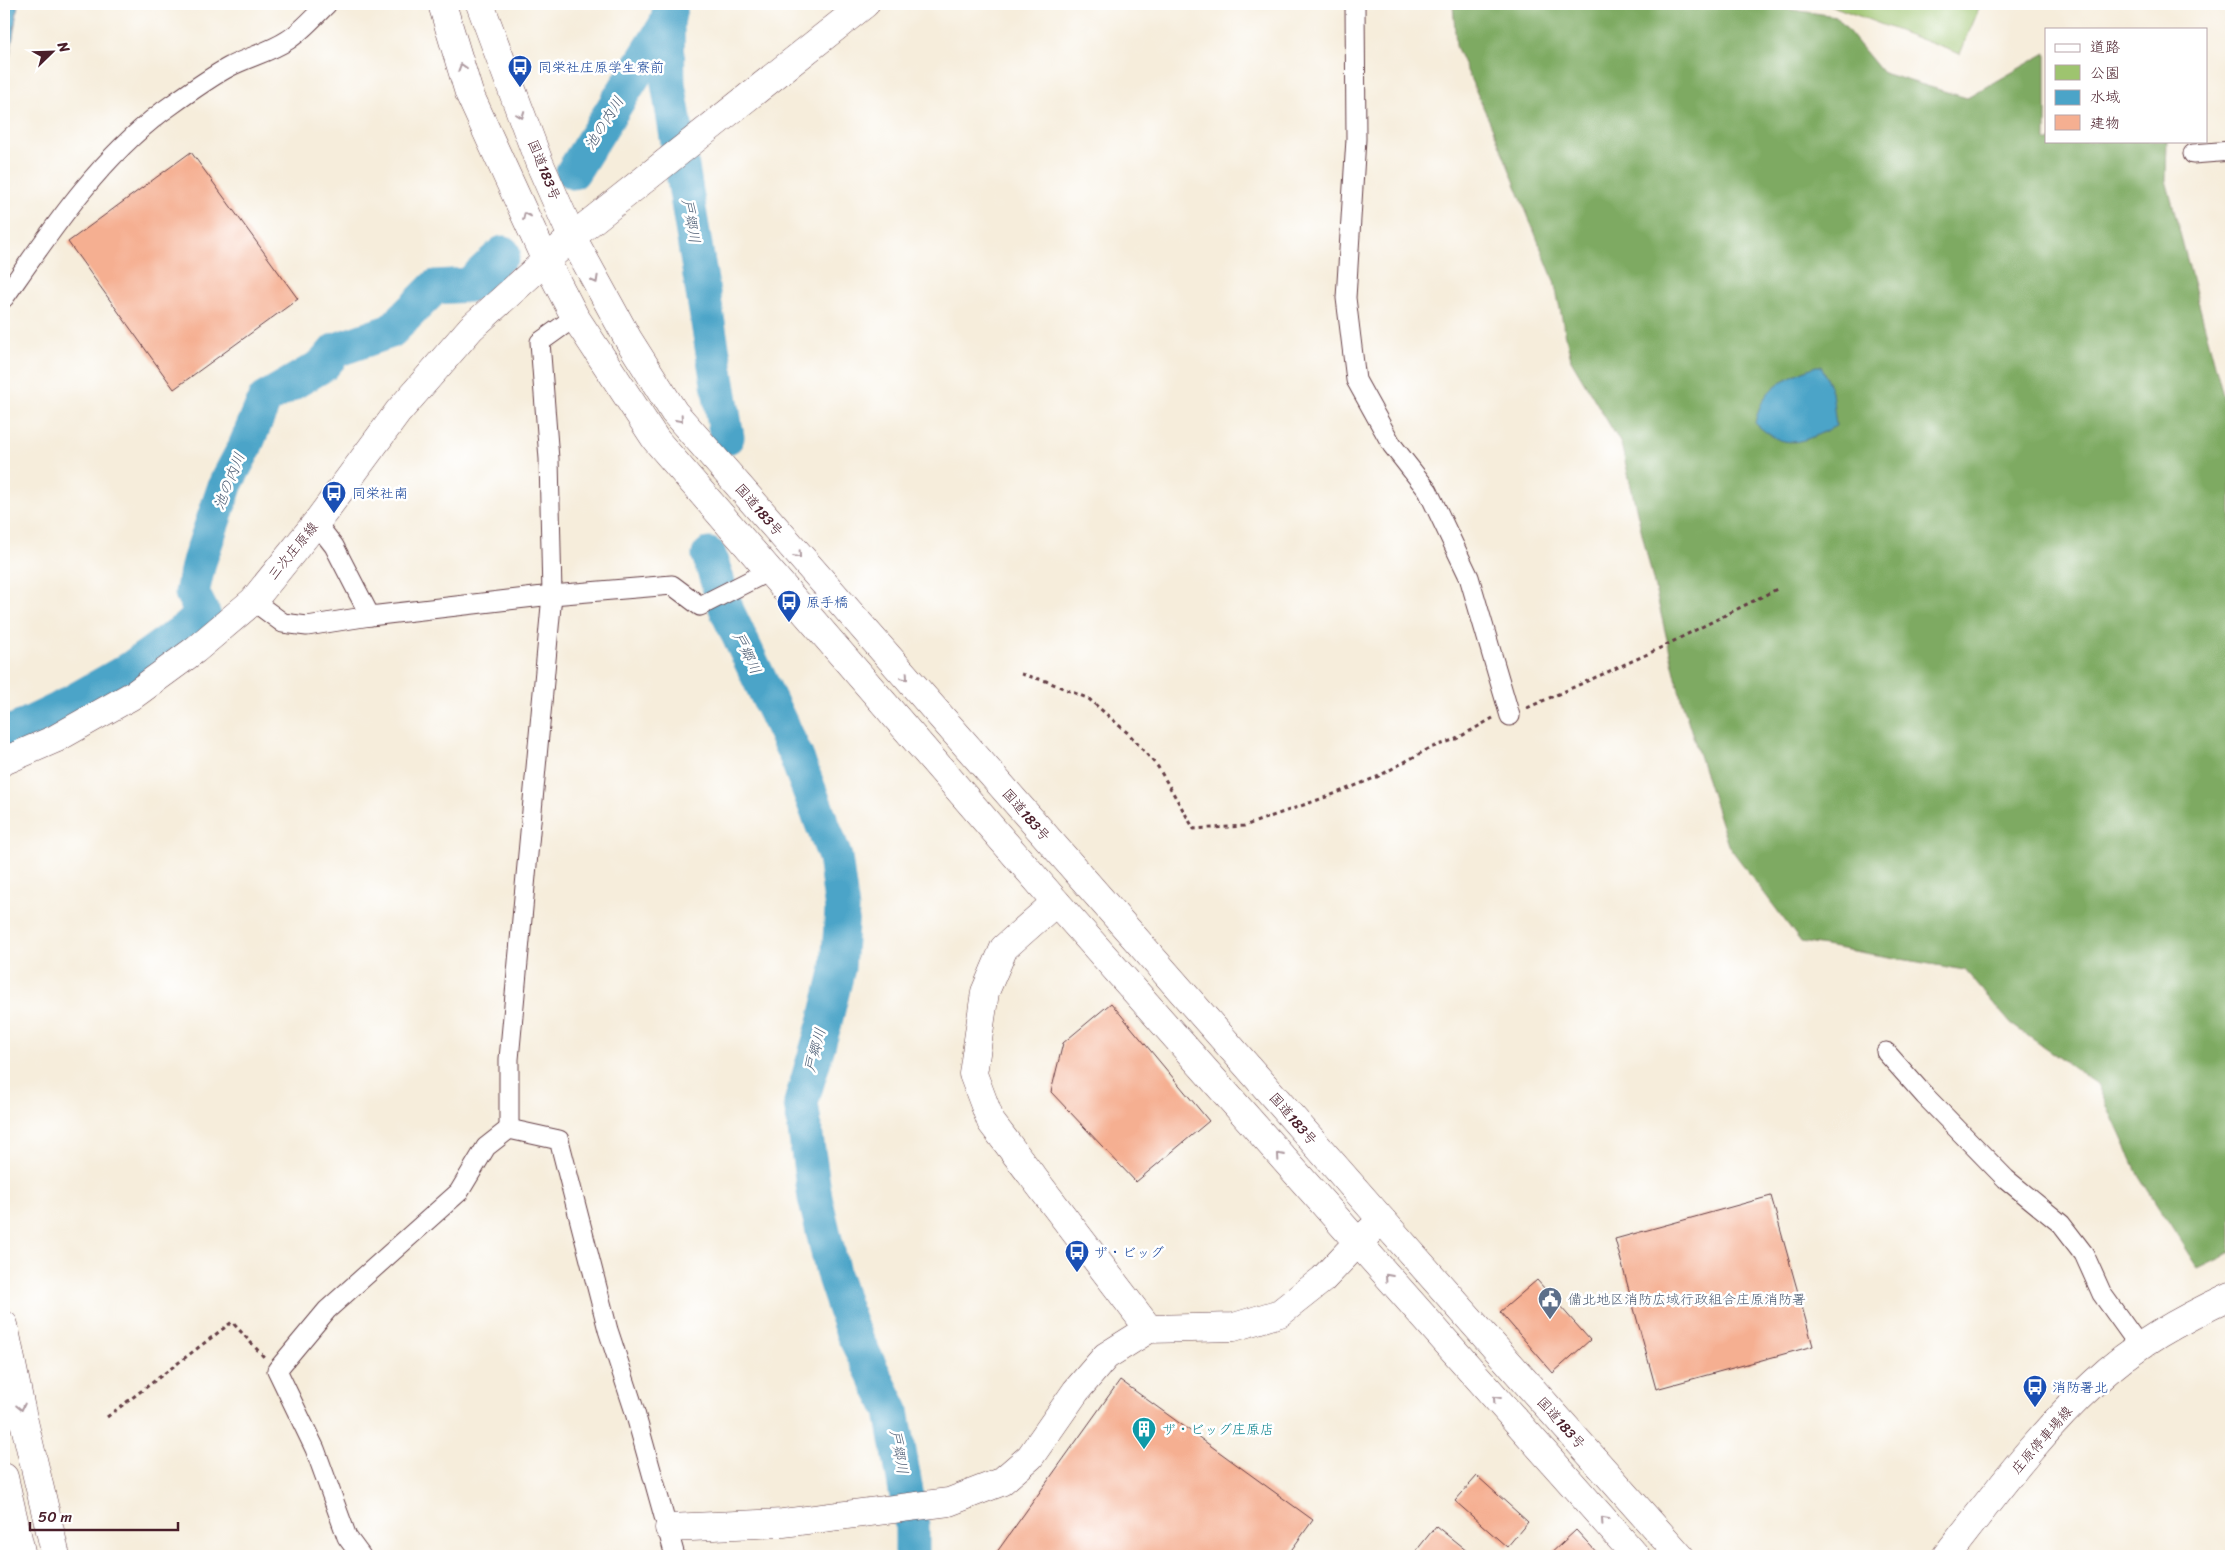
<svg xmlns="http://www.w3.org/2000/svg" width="2235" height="1560" viewBox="0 0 2235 1560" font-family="Sriracha,'Klee One',sans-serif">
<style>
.green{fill:#9ec46f;stroke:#74724d}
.forest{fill:#7eaa62;stroke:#646446}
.water{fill:#4ba4c8;stroke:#4a627a}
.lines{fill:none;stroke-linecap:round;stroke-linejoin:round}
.river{stroke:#4ba4c8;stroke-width:35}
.building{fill:#f5af91}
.street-casing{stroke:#643e45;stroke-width:21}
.secondary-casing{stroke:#643e45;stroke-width:29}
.primary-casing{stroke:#643e45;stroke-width:29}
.highway-casing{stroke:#643e45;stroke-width:29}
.path{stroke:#643e45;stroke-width:3;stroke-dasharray:4 4;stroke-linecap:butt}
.street{stroke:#fff;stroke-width:19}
.secondary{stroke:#fff;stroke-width:28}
.primary{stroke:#fff;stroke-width:28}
.highway{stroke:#fff;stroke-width:28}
.oneway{stroke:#ae9aa0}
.labels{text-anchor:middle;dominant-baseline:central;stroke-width:5;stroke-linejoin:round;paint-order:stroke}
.transit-label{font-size:14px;fill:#164399;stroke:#fff;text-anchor:start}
.street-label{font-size:14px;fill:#4a1f2b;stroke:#fff}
.service-label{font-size:14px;fill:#4e5e75;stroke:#fff;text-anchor:start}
.culture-label{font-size:14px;fill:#0d838f;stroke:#fff;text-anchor:start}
.water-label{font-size:15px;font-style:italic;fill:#4a5b72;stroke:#fff}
</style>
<rect width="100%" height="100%" fill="#fff"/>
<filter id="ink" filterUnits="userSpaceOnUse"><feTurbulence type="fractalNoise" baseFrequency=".02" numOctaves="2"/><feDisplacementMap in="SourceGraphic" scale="10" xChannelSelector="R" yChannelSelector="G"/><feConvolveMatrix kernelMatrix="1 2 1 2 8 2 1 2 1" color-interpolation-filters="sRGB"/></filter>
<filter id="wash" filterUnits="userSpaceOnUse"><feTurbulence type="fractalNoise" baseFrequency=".0096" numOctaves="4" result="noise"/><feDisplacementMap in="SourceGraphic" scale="20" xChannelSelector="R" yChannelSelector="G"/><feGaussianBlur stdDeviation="1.12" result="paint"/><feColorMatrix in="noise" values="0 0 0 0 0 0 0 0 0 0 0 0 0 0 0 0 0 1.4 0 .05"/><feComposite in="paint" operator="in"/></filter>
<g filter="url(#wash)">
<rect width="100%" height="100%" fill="#f6eddb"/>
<!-- green -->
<polygon class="green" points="1827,4 1981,4 1960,54"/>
<!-- forest -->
<polygon class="forest" points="1453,4 1750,4 1836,16 1883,73 1967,98 2046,53 2046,141 2167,141 2166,180 2231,425 2231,1253 2198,1269 2139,1176 2097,1084 2011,1024 1965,970 1801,942 1728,845 1681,699 1621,444 1571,360 1554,281 1496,136 1456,46"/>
<!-- water -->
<g class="water">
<polygon points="4,4 18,4 10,56 4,54"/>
<path d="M1816,366H1821L1832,391L1836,426C1801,443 1786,452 1755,423C1763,385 1784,379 1816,366Z"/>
</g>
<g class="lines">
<!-- river -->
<g class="river">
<polyline points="671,4 667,23 668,83 727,437"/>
<polyline points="573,172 667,23"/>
<polyline points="709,555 727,611 796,756 835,857 842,910 838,968 825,1022 801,1103 815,1198 834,1277 852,1331 892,1411 912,1526 912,1556"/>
<polyline points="4,736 58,710 130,669 204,616 192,593 199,562 226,483 244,449 265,399 323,365 336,350 391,331 435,287 469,285 503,253"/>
</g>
</g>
<g id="blocks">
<!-- building -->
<g class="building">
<polygon points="191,152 298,299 174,389 68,242"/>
<polygon points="1111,1003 1209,1121 1136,1182 1051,1092 1063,1043"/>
<polygon points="1771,1196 1813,1346 1656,1389 1615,1239"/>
<polygon points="1537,1280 1590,1340 1553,1373 1500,1312"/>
<polygon points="1120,1380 1313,1520 1287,1556 994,1556"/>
<polygon points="1477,1476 1528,1522 1507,1547 1455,1501"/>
<polygon points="1436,1526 1473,1556 1412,1556"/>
<polygon points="1576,1530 1600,1556 1548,1556"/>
</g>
</g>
</g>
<g filter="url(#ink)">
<use href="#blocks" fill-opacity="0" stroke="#643e45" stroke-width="1"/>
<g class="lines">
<defs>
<g id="street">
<polyline points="1355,4 1356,139 1346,298 1356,380 1392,445 1428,491 1469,577 1510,716"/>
<polyline points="2193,154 2231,151"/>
<path d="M4,298C51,231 97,161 163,111C184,96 207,79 229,67C248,57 270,52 288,40C302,31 315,16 327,4"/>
<polyline points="316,523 334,546 370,616"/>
<polyline points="253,601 283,623 307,626 370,616 552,595 672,585 700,606 769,571"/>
<polyline points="1886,1052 1925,1096 2006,1179 2061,1224 2084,1254 2102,1294 2140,1347"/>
<polyline points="509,1129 509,1059 552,595 549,459 540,342 575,317"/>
<polyline points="509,1129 559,1140 608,1330 634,1409 675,1556"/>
<polyline points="361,1556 347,1537 315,1449 277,1370 327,1310 459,1192 486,1147 509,1129"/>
</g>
<g id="secondary">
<polyline points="572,237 865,4"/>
<polyline points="1056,902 1004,948 985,992 973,1074 991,1122 1149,1329"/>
<polyline points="669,1528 783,1523 949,1502 1001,1482 1030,1457 1076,1391 1106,1356 1149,1329 1234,1327 1280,1313 1323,1279 1357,1243 1382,1220"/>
<path d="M1946,1556C1993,1497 2038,1434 2094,1383C2134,1345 2182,1319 2231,1296"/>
</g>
<polyline id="primary" points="4,761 55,739 135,694 195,650 253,601 316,523 398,412 471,328 572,237"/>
<g id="highway">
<polyline points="442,4 469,93 546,261 575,317 656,440 1056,902 1636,1556"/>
<polyline points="480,4 539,162 572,237 628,339 674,412 1382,1220 1680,1556"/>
<polyline points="4,1325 21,1409 56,1556"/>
<polyline points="4,1477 22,1556"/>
</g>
</defs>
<!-- street casing -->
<use href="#street" class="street-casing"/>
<!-- secondary casing -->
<use href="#secondary" class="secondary-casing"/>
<!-- primary casing -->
<use href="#primary" class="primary-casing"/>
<!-- highway casing -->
<use href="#highway" class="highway-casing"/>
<!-- path -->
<g class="path">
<polyline points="1021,674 1046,681 1089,699 1130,735 1158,767 1194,829 1244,826 1329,796 1377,777 1430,748 1456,739 1493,718"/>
<polyline points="1527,708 1650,653 1777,589"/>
<polyline points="107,1417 232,1322 264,1357"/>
</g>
<!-- street -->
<use href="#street" class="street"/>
<!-- secondary -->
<use href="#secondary" class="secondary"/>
<!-- primary -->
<use href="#primary" class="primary"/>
<!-- highway -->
<use href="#highway" class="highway"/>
</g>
<!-- one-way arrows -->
<defs><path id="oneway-chevron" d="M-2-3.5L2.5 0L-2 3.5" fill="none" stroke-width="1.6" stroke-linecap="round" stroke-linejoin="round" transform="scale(1.25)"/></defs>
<g class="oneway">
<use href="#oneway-chevron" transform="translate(462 67) rotate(-107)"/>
<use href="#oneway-chevron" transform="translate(521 115) rotate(69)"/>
<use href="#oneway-chevron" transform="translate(526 216) rotate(-115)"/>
<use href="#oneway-chevron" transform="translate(595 280) rotate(61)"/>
<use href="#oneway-chevron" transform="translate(680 419) rotate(49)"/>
<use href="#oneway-chevron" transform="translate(798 555) rotate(49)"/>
<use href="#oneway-chevron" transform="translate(905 677) rotate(49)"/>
<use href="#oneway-chevron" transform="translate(1280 1156) rotate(-131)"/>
<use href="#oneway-chevron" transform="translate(1388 1277) rotate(-132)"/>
<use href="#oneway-chevron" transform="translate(1496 1399) rotate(-132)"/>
<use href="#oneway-chevron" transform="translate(21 1407) rotate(78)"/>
<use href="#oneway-chevron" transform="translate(1604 1520) rotate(-132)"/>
</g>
</g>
<!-- icons -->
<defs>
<symbol id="bus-pin" viewBox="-11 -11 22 30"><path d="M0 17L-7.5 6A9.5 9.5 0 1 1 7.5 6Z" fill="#1a4fb4" stroke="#fff"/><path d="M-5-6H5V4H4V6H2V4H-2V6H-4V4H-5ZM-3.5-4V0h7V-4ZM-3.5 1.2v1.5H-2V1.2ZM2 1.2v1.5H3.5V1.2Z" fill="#fff"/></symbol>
<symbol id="civic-pin" viewBox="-11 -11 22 30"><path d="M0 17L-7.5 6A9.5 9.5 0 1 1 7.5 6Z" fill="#5c6f8a" stroke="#fff"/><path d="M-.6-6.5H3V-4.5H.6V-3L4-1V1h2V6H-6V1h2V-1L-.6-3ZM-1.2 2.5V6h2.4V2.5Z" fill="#fff"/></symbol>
<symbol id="building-pin" viewBox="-11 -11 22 30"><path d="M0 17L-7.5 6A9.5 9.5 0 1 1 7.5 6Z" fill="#0f9aa8" stroke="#fff"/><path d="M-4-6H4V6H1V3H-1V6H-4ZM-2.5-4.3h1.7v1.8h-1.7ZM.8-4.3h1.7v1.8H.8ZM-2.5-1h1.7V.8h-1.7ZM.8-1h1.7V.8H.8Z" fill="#fff"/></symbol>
</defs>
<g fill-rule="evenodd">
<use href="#bus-pin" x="506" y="53" width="28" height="38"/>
<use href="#bus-pin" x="320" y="479" width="28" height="38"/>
<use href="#bus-pin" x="775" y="588" width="28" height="38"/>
<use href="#bus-pin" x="1063" y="1238" width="28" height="38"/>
<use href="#civic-pin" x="1536" y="1285" width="28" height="38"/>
<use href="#bus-pin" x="2021" y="1373" width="28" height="38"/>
<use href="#building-pin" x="1130" y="1415" width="28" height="38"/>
</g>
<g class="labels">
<!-- transit labels -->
<g class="transit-label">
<text x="538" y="67">同栄社庄原学生寮前</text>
<text x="352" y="493">同栄社南</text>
<text x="806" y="602">原手橋</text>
<text x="1094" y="1252">ザ・ビッグ</text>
<text x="2052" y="1387">消防署北</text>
</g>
<!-- street labels -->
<g class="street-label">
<text transform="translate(544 170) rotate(68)">国道183号</text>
<text transform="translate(759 510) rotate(49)">国道183号</text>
<text transform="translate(293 551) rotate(-51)">三次庄原線</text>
<text transform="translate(1026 815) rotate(49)">国道183号</text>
<text transform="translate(1293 1119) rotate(49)">国道183号</text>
<text transform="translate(1561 1423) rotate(48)">国道183号</text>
<text transform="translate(2042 1440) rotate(-49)">庄原停車場線</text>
</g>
<!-- service labels -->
<g class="service-label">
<text x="1568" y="1299">備北地区消防広域行政組合庄原消防署</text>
</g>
<!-- culture labels -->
<g class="culture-label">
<text x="1162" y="1429">ザ・ビッグ庄原店</text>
</g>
<!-- water labels -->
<g class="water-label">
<text transform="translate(604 123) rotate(-58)">池の内川</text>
<text transform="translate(691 221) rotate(80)">戸郷川</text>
<text transform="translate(229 481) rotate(-68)">池の内川</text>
<text transform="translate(747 653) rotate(64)">戸郷川</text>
<text transform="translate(815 1050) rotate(-75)">戸郷川</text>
<text transform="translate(899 1452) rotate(80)">戸郷川</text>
</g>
</g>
<!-- margin -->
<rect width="2235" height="1560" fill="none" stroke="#fff" stroke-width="20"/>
<!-- legend -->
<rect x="2045" y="28" width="162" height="115" fill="#ffffff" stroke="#b7a5aa"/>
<rect x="2055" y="44" width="25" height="8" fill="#ffffff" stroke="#b7a5aa"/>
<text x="2090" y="52" font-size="15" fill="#4a1f2b">道路</text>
<rect x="2055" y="65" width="25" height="15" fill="#9ec46f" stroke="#b7a5aa"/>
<text x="2090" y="78" font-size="15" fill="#4a1f2b">公園</text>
<rect x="2055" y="90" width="25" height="15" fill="#4ba4c8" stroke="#b7a5aa"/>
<text x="2090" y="102" font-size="15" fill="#4a1f2b">水域</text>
<rect x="2055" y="115" width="25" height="15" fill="#f5af91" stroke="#b7a5aa"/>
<text x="2090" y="128" font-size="15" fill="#4a1f2b">建物</text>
<!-- north arrow -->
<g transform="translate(52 52) rotate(67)" stroke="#ffffff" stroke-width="4" paint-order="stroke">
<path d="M0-4L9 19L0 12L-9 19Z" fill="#4a1f2b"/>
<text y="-8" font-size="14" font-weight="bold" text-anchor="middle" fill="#4a1f2b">N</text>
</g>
<!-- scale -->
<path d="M30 1522v8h148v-8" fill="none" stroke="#4a1f2b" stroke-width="2.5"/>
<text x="38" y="1522" font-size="15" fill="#4a1f2b" stroke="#ffffff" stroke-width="4" paint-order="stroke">50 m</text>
</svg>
